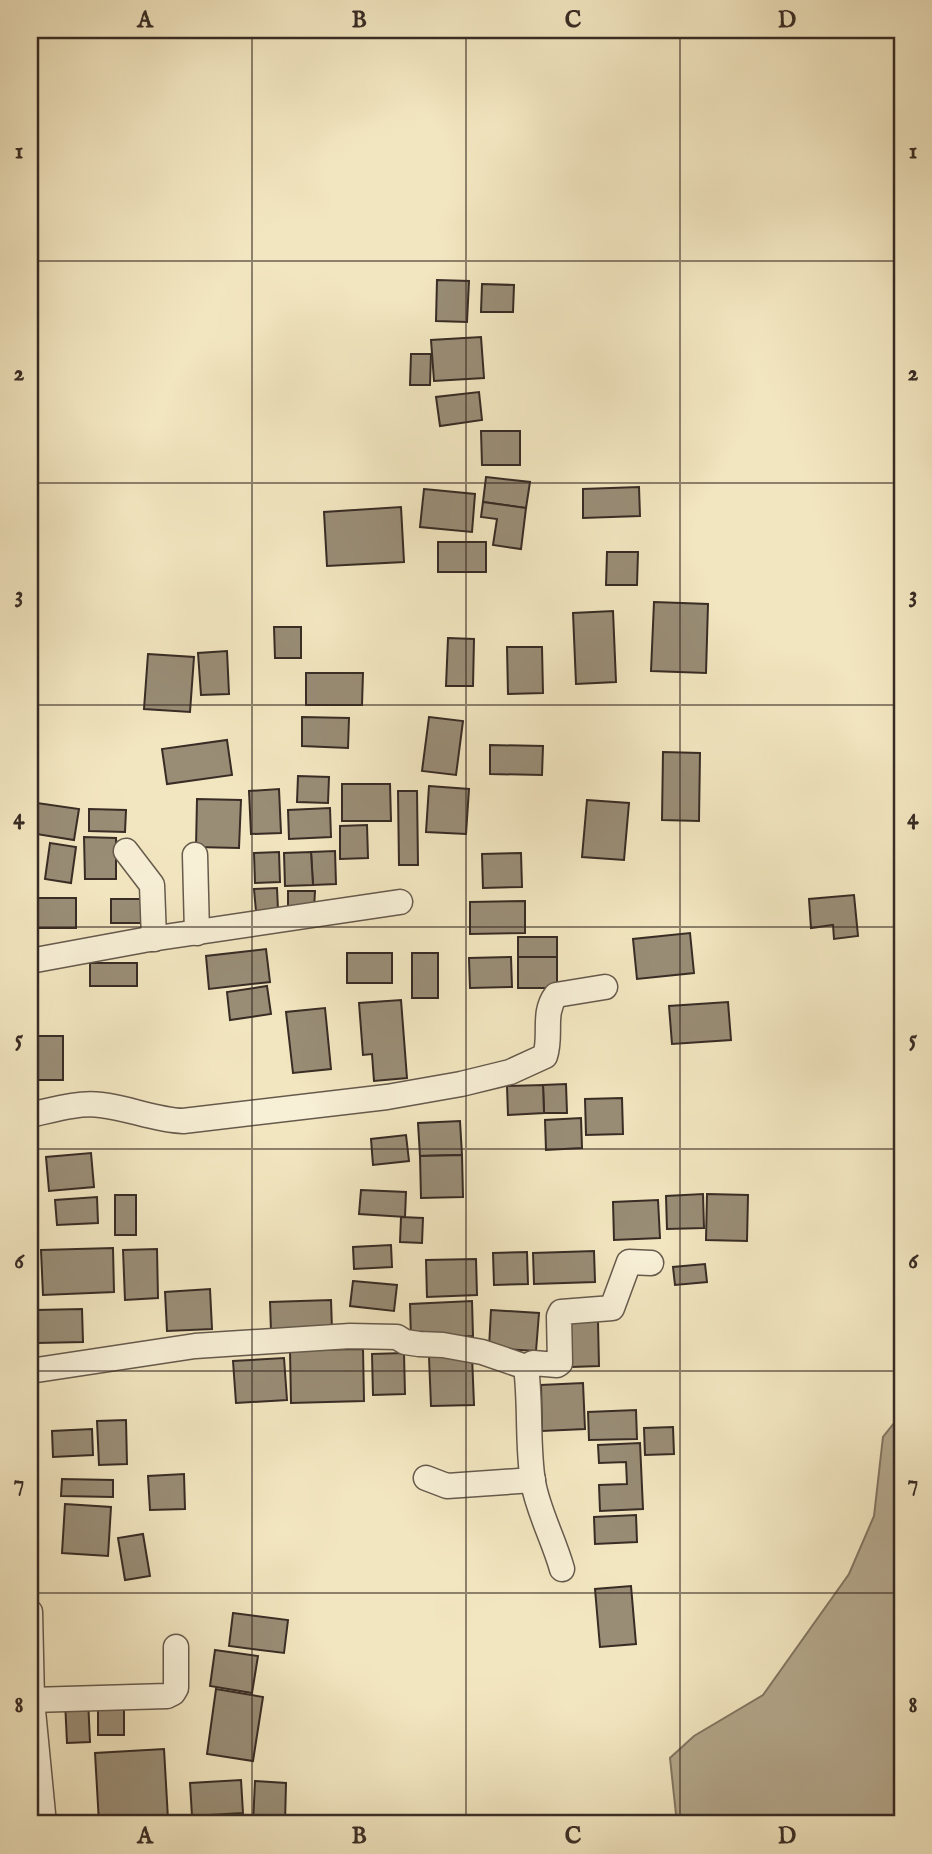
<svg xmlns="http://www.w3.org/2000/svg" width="932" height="1854" viewBox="0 0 932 1854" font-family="'IM FELL English',serif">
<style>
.water{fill:#b3a78b;stroke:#827662;stroke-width:2}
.building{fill:#998d76;stroke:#382c25;stroke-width:2}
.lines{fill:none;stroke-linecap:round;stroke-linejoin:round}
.minor-casing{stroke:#665a4c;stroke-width:27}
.minor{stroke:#f7efd6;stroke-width:24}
.grid{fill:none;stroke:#382c25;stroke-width:2;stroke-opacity:0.55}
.neatline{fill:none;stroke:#382c25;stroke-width:2.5}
.grid-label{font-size:23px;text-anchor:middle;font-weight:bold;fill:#382c25}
</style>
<rect width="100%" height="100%" fill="#f2e6c0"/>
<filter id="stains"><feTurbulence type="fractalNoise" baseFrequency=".00286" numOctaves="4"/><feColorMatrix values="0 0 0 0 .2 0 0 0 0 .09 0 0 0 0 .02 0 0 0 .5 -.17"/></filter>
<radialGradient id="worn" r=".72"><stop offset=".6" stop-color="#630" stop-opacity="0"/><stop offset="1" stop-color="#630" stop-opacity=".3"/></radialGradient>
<!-- water -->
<polygon class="water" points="902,1413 902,1824 677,1824 670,1758 694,1736 763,1695 849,1574 874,1516 883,1437"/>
<!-- building -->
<g class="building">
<polygon points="437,280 469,281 467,322 436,321"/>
<polygon points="482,284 514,285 513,312 481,312"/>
<polygon points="481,337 484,378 434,381 431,340"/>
<polygon points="411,354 431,354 430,385 410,385"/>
<polygon points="479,392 482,420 440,426 436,397"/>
<polygon points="481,431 520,431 520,465 482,465"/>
<polygon points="486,477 530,482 526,508 483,502"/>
<polygon points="639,487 640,516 583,518 583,489"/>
<polygon points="424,489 475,494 472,532 420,527"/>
<polygon points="483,502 526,508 521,549 493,545 497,519 481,517"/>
<polygon points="401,507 404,562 327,566 324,512"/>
<rect x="438" y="542" width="48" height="30"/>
<polygon points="607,552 638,552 637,585 606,585"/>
<polygon points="654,602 708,604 706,673 651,671"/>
<polygon points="613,611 616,682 576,684 573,613"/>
<polygon points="274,627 301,627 301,658 275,658"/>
<polygon points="448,638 474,639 473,686 446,686"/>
<polygon points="507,647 542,647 543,693 508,694"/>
<polygon points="227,651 229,694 201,695 198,653"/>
<polygon points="148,654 194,657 190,712 144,709"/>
<polygon points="306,673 363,673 362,705 306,705"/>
<polygon points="302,717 349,718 348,748 302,746"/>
<polygon points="429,717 463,721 456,775 422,771"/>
<polygon points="227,740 232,775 167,784 162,749"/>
<polygon points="490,745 543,746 542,775 490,774"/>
<polygon points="663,752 700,753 699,821 662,820"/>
<polygon points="298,776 329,777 328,803 297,802"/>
<polygon points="342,784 390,784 391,821 342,821"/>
<polygon points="429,786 469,789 466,834 426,832"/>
<polygon points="279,789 281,833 251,834 249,791"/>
<polygon points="398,791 417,791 418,865 399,865"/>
<polygon points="197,799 241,800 239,848 196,847"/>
<polygon points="587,800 629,803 624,860 582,857"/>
<polygon points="30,802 79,809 74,840 30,833"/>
<polygon points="330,808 331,837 289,839 288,810"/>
<polygon points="89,809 126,810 125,832 89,831"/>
<polygon points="367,825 368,858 340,859 340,826"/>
<polygon points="84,837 116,838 116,879 85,879"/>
<polygon points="50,843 76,847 71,883 45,879"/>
<polygon points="335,851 336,884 313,885 311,852"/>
<polygon points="279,852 280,882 255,883 254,853"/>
<polygon points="311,852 313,885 285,886 284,853"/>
<polygon points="521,853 522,887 483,888 482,854"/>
<polygon points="277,888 278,910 256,911 254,889"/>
<polygon points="288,891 315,891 314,909 288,909"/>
<polygon points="854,895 858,936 834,939 833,925 811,928 809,899"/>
<rect x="34" y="898" width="42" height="30"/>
<rect x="111" y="899" width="30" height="24"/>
<polygon points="525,901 525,933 470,934 470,902"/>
<polygon points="690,933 694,973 637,979 633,939"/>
<rect x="518" y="937" width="39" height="20"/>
<polygon points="266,949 270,982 209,989 206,956"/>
<rect x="347" y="953" width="45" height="30"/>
<rect x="412" y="953" width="26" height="45"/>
<polygon points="511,957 512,987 470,988 469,958"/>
<rect x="518" y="957" width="39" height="31"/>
<rect x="90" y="963" width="47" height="23"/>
<polygon points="267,986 271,1014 230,1020 227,992"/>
<polygon points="401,1000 407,1078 374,1081 372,1054 363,1055 359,1003"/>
<polygon points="728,1002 731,1040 672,1044 669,1006"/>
<polygon points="325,1008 331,1069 293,1073 286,1012"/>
<rect x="32" y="1036" width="31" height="44"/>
<polygon points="566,1084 567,1113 544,1113 543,1085"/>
<polygon points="543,1085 544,1113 508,1115 507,1086"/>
<polygon points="622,1098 623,1134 586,1135 585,1099"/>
<polygon points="581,1118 582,1148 546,1150 545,1120"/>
<polygon points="460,1121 462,1155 420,1156 418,1123"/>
<polygon points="406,1135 409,1161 373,1165 371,1139"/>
<polygon points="91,1153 94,1187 49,1191 46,1157"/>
<polygon points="462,1155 463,1197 421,1198 420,1156"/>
<polygon points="361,1190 406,1192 405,1217 359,1214"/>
<polygon points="703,1194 704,1228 667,1229 666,1196"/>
<polygon points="707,1194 748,1195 747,1241 706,1240"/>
<rect x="115" y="1195" width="21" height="40"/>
<polygon points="97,1197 98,1223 57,1225 55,1200"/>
<polygon points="658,1200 660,1238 614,1240 613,1202"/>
<polygon points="401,1217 423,1218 422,1243 400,1242"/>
<polygon points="391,1245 392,1267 354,1269 353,1247"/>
<polygon points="113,1248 114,1292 43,1295 41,1250"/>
<polygon points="157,1249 158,1298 125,1300 123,1250"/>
<polygon points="594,1251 595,1282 534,1284 533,1253"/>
<polygon points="527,1252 528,1284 494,1285 493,1253"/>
<polygon points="476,1259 477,1295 427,1297 426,1260"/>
<polygon points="705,1264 707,1282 675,1285 673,1267"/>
<polygon points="353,1281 397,1285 394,1311 350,1306"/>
<polygon points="210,1289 212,1329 167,1331 165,1292"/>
<polygon points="331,1300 332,1329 271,1331 270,1302"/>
<polygon points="472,1301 473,1336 411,1338 410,1304"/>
<polygon points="82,1309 83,1342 37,1343 36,1310"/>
<polygon points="491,1310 539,1313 536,1351 489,1348"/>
<polygon points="598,1321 599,1366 572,1367 570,1322"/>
<polygon points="363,1349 364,1401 291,1403 290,1350"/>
<polygon points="404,1353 405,1394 373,1395 372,1354"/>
<polygon points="472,1355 474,1405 431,1406 429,1357"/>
<polygon points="284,1358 287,1400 236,1403 233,1361"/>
<polygon points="583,1383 585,1429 542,1431 541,1385"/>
<polygon points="636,1410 637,1439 589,1440 588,1412"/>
<polygon points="126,1420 127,1464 99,1465 97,1421"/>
<polygon points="673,1427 674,1454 645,1455 644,1428"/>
<polygon points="92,1429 93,1455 53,1457 52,1431"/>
<polygon points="640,1443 643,1509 600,1511 599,1485 627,1484 626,1462 599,1463 598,1445"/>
<polygon points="184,1474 185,1509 150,1510 148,1476"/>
<polygon points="62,1479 113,1480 113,1497 61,1496"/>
<polygon points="65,1504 111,1507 108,1556 62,1553"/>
<polygon points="636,1515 637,1542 595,1544 594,1517"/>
<polygon points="143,1534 150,1576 125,1580 118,1538"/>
<polygon points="631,1586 636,1644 600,1647 595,1589"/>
<polygon points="233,1613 288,1620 284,1653 229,1646"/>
<polygon points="215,1650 258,1656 252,1693 210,1686"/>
<polygon points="216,1689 263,1697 253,1761 207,1754"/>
<polygon points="88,1699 90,1742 67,1743 65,1701"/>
<rect x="98" y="1707" width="26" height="28"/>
<polygon points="164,1749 168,1819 99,1823 95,1753"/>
<polygon points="241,1780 243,1813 192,1816 190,1783"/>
<polygon points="255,1781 286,1783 285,1824 253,1824"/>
</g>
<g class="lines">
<defs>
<g id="minor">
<polyline points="126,851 152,885 154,939"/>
<polyline points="195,855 197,933"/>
<polyline points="30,961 144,940 400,902"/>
<path d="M30,1115C53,1110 77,1102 101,1105C129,1108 155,1120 183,1121L387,1097L461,1084L510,1072L545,1056C552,1036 542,1013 556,995L605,987"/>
<polyline points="30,1371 195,1346 350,1336 397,1337 405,1342 419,1344 443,1345 482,1352 526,1367"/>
<polyline points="426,1478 447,1486 533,1480"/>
<path d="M562,1569C554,1540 538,1511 533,1482C527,1444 531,1405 526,1367L533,1363L557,1365L560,1363L559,1316L561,1312L612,1308L629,1262L651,1263"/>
<polyline points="30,1612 32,1700 44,1824"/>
<polyline points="32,1700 167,1696 173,1693 176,1688 176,1647"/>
</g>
</defs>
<!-- minor casing -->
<use href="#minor" class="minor-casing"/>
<!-- minor -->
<use href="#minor" class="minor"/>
</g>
<!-- grid -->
<path class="grid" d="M252,30V1824M466,30V1824M680,30V1824M30,261H902M30,483H902M30,705H902M30,927H902M30,1149H902M30,1371H902M30,1593H902"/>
<!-- margin -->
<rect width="932" height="1854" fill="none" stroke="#f2e6c0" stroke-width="77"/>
<rect x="38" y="38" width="856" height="1777" class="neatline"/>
<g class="grid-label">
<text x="145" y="27">A</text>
<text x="359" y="27">B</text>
<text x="573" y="27">C</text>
<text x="787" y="27">D</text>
<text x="19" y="158">1</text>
<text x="913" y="158">1</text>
<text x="19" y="380">2</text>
<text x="913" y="380">2</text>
<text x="19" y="602">3</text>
<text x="913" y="602">3</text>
<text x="19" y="824">4</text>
<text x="913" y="824">4</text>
<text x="19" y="1046">5</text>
<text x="913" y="1046">5</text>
<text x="19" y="1268">6</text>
<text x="913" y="1268">6</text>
<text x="19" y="1490">7</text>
<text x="913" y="1490">7</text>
<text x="19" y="1712">8</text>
<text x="913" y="1712">8</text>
<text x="145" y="1843">A</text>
<text x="359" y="1843">B</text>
<text x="573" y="1843">C</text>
<text x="787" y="1843">D</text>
</g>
<rect width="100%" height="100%" filter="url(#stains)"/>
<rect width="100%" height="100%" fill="url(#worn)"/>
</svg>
